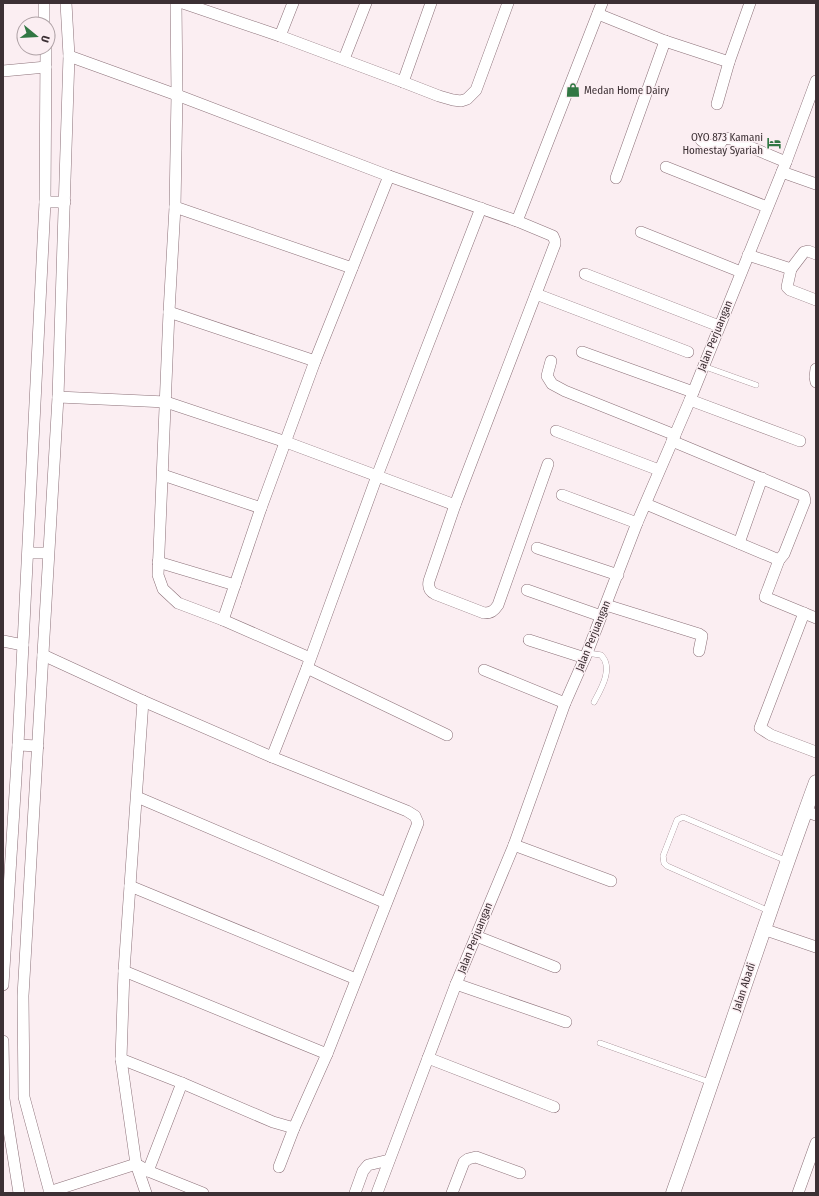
<svg xmlns="http://www.w3.org/2000/svg" width="819" height="1196" viewBox="0 0 819 1196" font-family="'Fira Sans Condensed',sans-serif">
<style>
.lines{fill:none;stroke-linecap:round;stroke-linejoin:round}
.service-casing{stroke:#8c7179;stroke-width:6}
.minor-casing{stroke:#8c7179;stroke-width:12}
.tertiary-casing{stroke:#8c7179;stroke-width:15}
.service{stroke:#fff;stroke-width:5.5}
.minor{stroke:#fff;stroke-width:11}
.tertiary{stroke:#fff;stroke-width:14}
.labels{text-anchor:middle;dominant-baseline:central;stroke-width:3;stroke-linejoin:round;paint-order:stroke}
.poi-label{font-size:11px;fill:#3c3034;stroke:#fbeef2;text-anchor:start}
.street-label{font-size:11px;fill:#3c3034;stroke:#fbeef2}
</style>
<rect width="100%" height="100%" fill="#fbeef2"/>
<g class="lines">
<defs>
<g id="service">
<polyline points="703,366 756,385"/>
<path d="M587,653L601,655C614,668 601,689 594,702"/>
<polyline points="769,911 667,866 664,863 663,856 677,820 683,817 787,861"/>
<polyline points="600,1043 712,1083"/>
</g>
<g id="minor">
<polyline points="44,3 44,24"/>
<polyline points="176,3 177,95 175,207 169,312 158,575 163,589 178,603 223,620 310,658"/>
<polyline points="183,3 280,36 403,82 439,96 453,100 461,101 467,99 476,90 508,3"/>
<polyline points="598,14 665,41 729,62"/>
<polyline points="280,36 293,3"/>
<path d="M69,56L177,95L389,176L517,221L553,236L555,241V244L455,505L429,581C428,586 429,591 435,594L484,613C491,613 494,611 498,605L548,464"/>
<polyline points="344,59 366,3"/>
<polyline points="3,71 46,67"/>
<polyline points="403,82 431,3"/>
<polyline points="717,104 729,62 750,3"/>
<polyline points="701,140 708,145 718,147 724,138 731,139 786,162"/>
<polyline points="666,167 767,207"/>
<polyline points="782,172 816,184"/>
<polyline points="616,178 665,41"/>
<polyline points="45,202 65,202"/>
<polyline points="175,207 352,268"/>
<polyline points="517,221 602,3"/>
<polyline points="641,232 741,272"/>
<polyline points="816,254 808,251 804,252 791,269 787,287 790,290 816,300"/>
<polyline points="748,255 791,269"/>
<polyline points="585,274 719,326"/>
<polyline points="536,294 688,352"/>
<polyline points="169,312 315,361"/>
<polyline points="582,352 693,392"/>
<polyline points="551,361 547,376 552,384 565,391 675,435"/>
<polyline points="816,369 815,377 816,382"/>
<polyline points="58,397 166,402 286,442 455,505"/>
<polyline points="690,400 800,441"/>
<polyline points="556,431 659,470"/>
<polyline points="672,441 804,496 805,501 784,554 779,560 765,597 816,618"/>
<polyline points="163,475 261,508 223,620"/>
<polyline points="562,495 637,523"/>
<polyline points="646,504 779,560"/>
<polyline points="261,508 315,361 389,176"/>
<polyline points="739,543 762,478"/>
<polyline points="537,548 618,575"/>
<polyline points="29,553 48,553"/>
<polyline points="158,562 235,585"/>
<polyline points="527,590 601,616"/>
<polyline points="606,605 699,634 702,636 699,651"/>
<polyline points="804,613 760,728 771,735 816,752"/>
<polyline points="529,640 585,658"/>
<polyline points="3,641 23,645"/>
<polyline points="43,655 143,701 272,757 407,811 415,816 418,823 327,1054 294,1128 273,1122 182,1083 121,1059"/>
<polyline points="307,668 447,735"/>
<polyline points="484,670 565,703"/>
<polyline points="143,701 124,971 121,1059 136,1164 146,1193"/>
<polyline points="18,745 38,746"/>
<polyline points="272,757 307,668 377,476 481,208"/>
<polyline points="137,797 386,903"/>
<polyline points="805,811 816,815"/>
<polyline points="514,845 611,881"/>
<polyline points="130,886 356,979"/>
<polyline points="763,929 816,947"/>
<polyline points="476,936 555,967"/>
<polyline points="124,971 327,1054"/>
<polyline points="456,984 566,1022"/>
<polyline points="3,985 18,745 45,202 46,48"/>
<polyline points="3,1041 4,1099 19,1193"/>
<polyline points="428,1058 554,1107"/>
<polyline points="279,1167 294,1128"/>
<polyline points="148,1171 182,1083"/>
<polyline points="49,1192 136,1164 148,1171 203,1193"/>
<polyline points="50,1193 24,1097 23,996 58,397 69,56 66,3"/>
<polyline points="355,1193 363,1171 368,1165 389,1160"/>
<polyline points="377,1193 456,984 514,845 565,703 587,653 637,523 690,400 786,162 816,81"/>
<polyline points="452,1193 464,1162 468,1159 476,1157 520,1173"/>
<polyline points="798,1193 816,1143"/>
</g>
<path id="tertiary" d="M673,1193C722,1056 766,918 816,782"/>
</defs>
<!-- service casing -->
<use href="#service" class="service-casing"/>
<!-- minor casing -->
<use href="#minor" class="minor-casing"/>
<!-- tertiary casing -->
<use href="#tertiary" class="tertiary-casing"/>
<!-- service -->
<use href="#service" class="service"/>
<!-- minor -->
<use href="#minor" class="minor"/>
<!-- tertiary -->
<use href="#tertiary" class="tertiary"/>
</g>
<!-- icons -->
<defs>
<symbol id="shop-bare" viewBox="-9 -9 18 18"><path d="M-5-2.5h2.3a2.7 3.5 0 0 1 5.4 0H5L5.5 6h-11ZM-1.5-2.5h3a1.5 2.3 0 0 0-3 0Z" fill="#317743" stroke="#fbeef2" stroke-width="2.5" paint-order="stroke"/></symbol>
<symbol id="hotel-bare" viewBox="-9 -9 18 18"><path d="M-6-4.5h1.5V1H6V5H4.5V3h-9V5H-6ZM-4 0a1.8 1.8 0 1 1 3.6 0ZM.5 0V-2.5h3Q6-2.5 6 0Z" fill="#317743" stroke="#fbeef2" stroke-width="2.5" paint-order="stroke"/></symbol>
</defs>
<g fill-rule="evenodd">
<use href="#shop-bare" x="563" y="80" width="20" height="20"/>
<use href="#hotel-bare" x="764" y="133" width="20" height="20"/>
</g>
<g class="labels">
<!-- poi labels -->
<g class="poi-label">
<text x="584" y="90">Medan Home Dairy</text>
<text x="763" y="137" text-anchor="end">OYO 873 Kamani<tspan x="763" dy="13">Homestay Syariah</tspan></text>
</g>
<!-- street labels -->
<g class="street-label">
<text transform="translate(715 336) rotate(-68)">Jalan Perjuangan</text>
<text transform="translate(593 636) rotate(-68)">Jalan Perjuangan</text>
<text transform="translate(475 938) rotate(-68)">Jalan Perjuangan</text>
<text transform="translate(744 987) rotate(-72)">Jalan Abadi</text>
</g>
</g>
<!-- border -->
<rect width="819" height="1196" fill="none" stroke="#3c3034" stroke-width="8"/>
<!-- north arrow -->
<g transform="translate(36 36) rotate(108)"><circle r="19" fill="#fbeef2" stroke="#afa2a6"/>
<path d="M0-3L7 15L0 10L-7 15Z" fill="#317743"/>
<text y="-6" font-size="11" font-weight="bold" text-anchor="middle" fill="#3c3034">U</text>
</g>
</svg>
